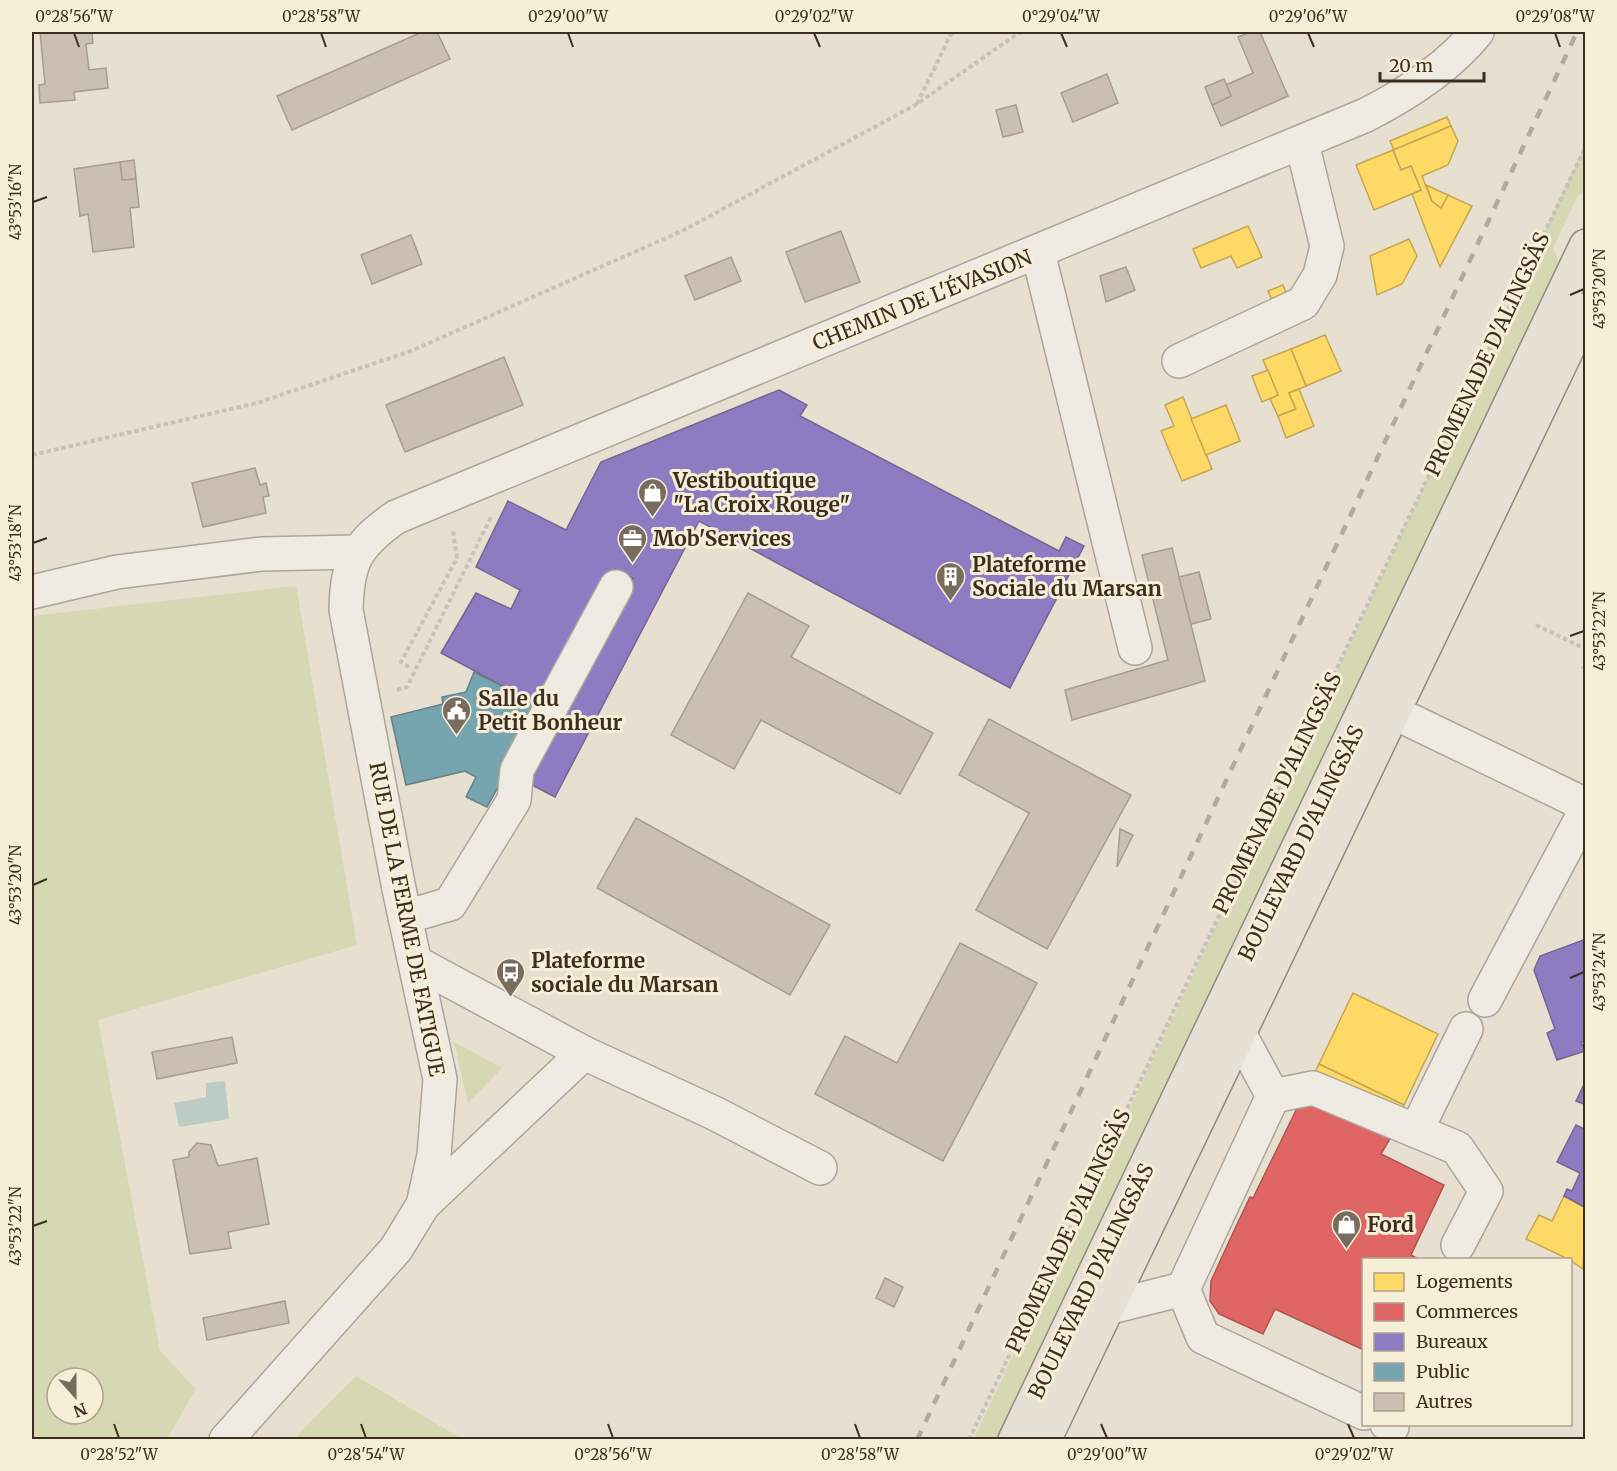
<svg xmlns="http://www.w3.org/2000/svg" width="1617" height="1471" viewBox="0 0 1617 1471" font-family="Merriweather,serif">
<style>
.green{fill:#d6d7b3;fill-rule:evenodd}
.water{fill:#bcccc2}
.homes{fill:#ffd966;stroke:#c5a651;stroke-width:1.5}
.shops{fill:#e06666;stroke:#af5551;stroke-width:1.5}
.offices{fill:#8e7cc3;stroke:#766592;stroke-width:1.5}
.public{fill:#76a5af;stroke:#658184;stroke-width:1.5}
.building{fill:#cbbfb2;stroke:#a89c90;stroke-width:1.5}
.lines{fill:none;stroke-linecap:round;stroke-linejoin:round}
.minor-casing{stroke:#ada599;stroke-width:36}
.major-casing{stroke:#928b80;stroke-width:36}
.path{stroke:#c8c2b9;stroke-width:4;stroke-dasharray:4.5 3;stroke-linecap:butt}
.minor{stroke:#efebe3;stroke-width:33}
.major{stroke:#e6e1d4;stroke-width:33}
.rail{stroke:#afaaa2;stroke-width:4.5;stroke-dasharray:10 10;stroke-linecap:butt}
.ticks{fill:none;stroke:#3d2e20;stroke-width:2}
.labels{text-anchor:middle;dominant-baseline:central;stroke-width:6;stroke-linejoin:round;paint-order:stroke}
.street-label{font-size:21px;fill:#3d2e20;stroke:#f7eed8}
.poi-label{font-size:21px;font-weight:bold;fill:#3d2e20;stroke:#f7eed8;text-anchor:start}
.neatline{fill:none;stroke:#3d2e20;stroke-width:2}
.ticks-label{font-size:15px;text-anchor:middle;fill:#3d2e20}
</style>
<rect width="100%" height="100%" fill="#e7e0d1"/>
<!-- green -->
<g class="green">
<polygon points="1585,146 1585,194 1578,195 1553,248 1559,263 997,1439 973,1440"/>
<path d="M296,586L357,945L98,1020L160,1351L196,1389L167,1439H32V616ZM57,1378H93V1414H57Z"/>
<polygon points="454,1042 502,1068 468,1103"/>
<polygon points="356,1376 462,1439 294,1439"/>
</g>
<!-- water -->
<polygon class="water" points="225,1081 229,1119 179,1127 174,1103 206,1097 206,1083"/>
<!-- homes -->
<g class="homes">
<polygon points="1447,117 1451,126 1394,150 1390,141"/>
<polygon points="1451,126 1458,141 1448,165 1422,176 1432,201 1441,208 1448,195 1472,206 1440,267 1412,194 1421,190 1411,166 1401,170 1393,150"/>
<polygon points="1393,150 1401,170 1411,166 1421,190 1374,210 1356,165"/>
<polygon points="1426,185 1448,195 1441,208 1432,201"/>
<polygon points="1248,226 1262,257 1237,268 1231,256 1201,268 1193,249"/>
<polygon points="1409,239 1417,256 1402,284 1377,295 1370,256"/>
<polygon points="1283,285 1287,295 1272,300 1268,291"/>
<polygon points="1325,335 1341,371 1306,386 1291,349"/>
<polygon points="1291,349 1306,386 1289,393 1296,409 1278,416 1270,399 1278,395 1263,360"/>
<polygon points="1268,370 1278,395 1262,402 1252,376"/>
<polygon points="1299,389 1314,426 1286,438 1278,416 1296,409 1289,393"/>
<polygon points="1183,397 1212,469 1182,481 1161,431 1174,426 1165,405"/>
<polygon points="1226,405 1240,441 1206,455 1191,419"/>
<polygon points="1353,993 1438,1034 1404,1105 1319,1064"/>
<polygon points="1319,1064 1404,1105 1389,1135 1304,1094"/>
<polygon points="1564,1196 1586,1208 1583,1269 1570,1260 1526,1239 1539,1215 1552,1221"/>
</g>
<!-- shops -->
<polygon class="shops" points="1304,1094 1391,1137 1381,1154 1444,1185 1411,1255 1420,1260 1364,1260 1364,1350 1275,1309 1263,1334 1219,1314 1210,1301 1211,1281 1232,1235 1250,1197 1253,1198"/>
<!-- offices -->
<g class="offices">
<polygon points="779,390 807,405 800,416 1059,551 1066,537 1084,546 1010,688 699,521 555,797 526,782 633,578 615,569 543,707 441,653 476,593 511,609 520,590 476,567 508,501 566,530 601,462"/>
<polygon points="1586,939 1586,1041 1581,1042 1585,1051 1557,1060 1547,1033 1555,1029 1534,970 1540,956"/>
<polygon points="1586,1080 1586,1105 1576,1101"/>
<polygon points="1576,1125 1586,1130 1586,1208 1564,1196 1567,1189 1572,1191 1580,1173 1557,1162"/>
</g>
<!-- public -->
<polygon class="public" points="474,672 536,703 506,773 487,807 466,797 476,777 465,771 406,785 391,717 443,704 442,697 466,692"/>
<!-- building -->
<g class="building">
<polygon points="40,32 92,32 93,43 86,44 89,70 106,68 108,88 74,92 75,100 40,103 39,85 45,84"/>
<polygon points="422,32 437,32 450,59 292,130 277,96"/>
<polygon points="1250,32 1260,32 1288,96 1221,126 1212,105 1231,96 1226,85 1253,73 1238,37"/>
<polygon points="1107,74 1118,103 1073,122 1061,93"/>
<polygon points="1224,79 1231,96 1212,105 1205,87"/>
<polygon points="1016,105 1023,132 1003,137 996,110"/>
<polygon points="134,160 136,179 122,180 120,162"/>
<polygon points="120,162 122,180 136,179 139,207 130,208 134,247 93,252 88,214 80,216 74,169"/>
<polygon points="841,231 860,282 805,302 786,252"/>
<polygon points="411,235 422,264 372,284 361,255"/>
<polygon points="731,257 741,281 695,300 685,276"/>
<polygon points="1126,267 1135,290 1106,302 1100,276"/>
<polygon points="504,357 523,405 405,452 386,405"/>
<polygon points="255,468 260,485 266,483 269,496 263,497 266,513 203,527 192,483"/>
<polygon points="1172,548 1205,681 1072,720 1065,690 1168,660 1142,555"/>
<polygon points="1199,572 1211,619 1191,624 1179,577"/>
<polygon points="748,593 809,626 791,657 933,733 900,794 761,720 734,769 671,735"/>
<polygon points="989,719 1131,795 1047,949 976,910 1029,813 959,775"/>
<polygon points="636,818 830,925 790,995 597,888"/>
<polygon points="1120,829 1133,835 1117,867"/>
<polygon points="960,943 1037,983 943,1161 815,1094 845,1036 897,1063"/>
<polygon points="232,1037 237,1063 157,1079 152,1052"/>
<polygon points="197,1143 211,1145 218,1166 257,1158 269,1224 228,1232 231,1248 190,1254 173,1160 189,1157 189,1152"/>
<polygon points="885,1278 903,1287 894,1307 876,1298"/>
<polygon points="285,1301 289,1323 207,1340 203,1318"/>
</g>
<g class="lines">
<defs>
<g id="minor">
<polyline points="1038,252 1135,648"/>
<polyline points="1179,361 1303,303 1320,275 1327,246 1302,143"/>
<polyline points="32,592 117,572 262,554 356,552"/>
<polyline points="1393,712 1586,805"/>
<polyline points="405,917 450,904 514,800 517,770 616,587"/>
<polyline points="415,962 584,1053 714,1113 820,1168"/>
<polyline points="1485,1000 1586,810"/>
<polyline points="1273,1096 1313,1088 1457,1148 1486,1191 1458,1245"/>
<polyline points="1416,1131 1466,1029"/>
<polyline points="423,1205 584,1053"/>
<polyline points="1183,1289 1203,1337 1364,1413"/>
<polyline points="1107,1308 1183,1289 1273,1096 1239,1033"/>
<polyline points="1387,1424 1392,1427"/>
<path d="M226,1440L396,1249L423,1205L434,1155L440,1079L399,889L346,610C347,562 356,545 396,517L1366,115C1407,94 1448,68 1477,32"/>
</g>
<g id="major">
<polyline points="1015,1440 1586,246"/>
<polyline points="1044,1440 1586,310"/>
</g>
</defs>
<!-- minor casing -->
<use href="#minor" class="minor-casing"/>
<!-- major casing -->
<use href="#major" class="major-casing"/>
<!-- path -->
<g class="path">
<polyline points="917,104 952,32"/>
<polyline points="32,455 257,403 411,351 684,230 917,104 1020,32"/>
<polyline points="1536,625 1586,649"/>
<polyline points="1586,660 1583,667 1586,668"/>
<polyline points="409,667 401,662 457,558 453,531"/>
<polyline points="397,690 407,687 492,515"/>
<polyline points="969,1440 1586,146"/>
</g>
<!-- minor -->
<use href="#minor" class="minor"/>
<!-- major -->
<use href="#major" class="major"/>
<!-- rail -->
<polyline class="rail" points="917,1440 1577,32"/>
</g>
<!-- ticks -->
<path class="ticks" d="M74,33L79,47M321,33L326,47M568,33L573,47M814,33L820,47M1061,33L1067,47M1308,33L1314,47M1555,33L1560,47M33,202L47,197M1570,295L1584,289M33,543L47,538M1570,636L1584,631M33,885L47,879M1570,978L1584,972M33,1226L47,1221M114,1424L119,1438M361,1424L366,1438M608,1424L613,1438M855,1424L860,1438M1101,1424L1107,1438M1348,1424L1354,1438"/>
<!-- icons -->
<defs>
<symbol id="shop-pin" viewBox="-11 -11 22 30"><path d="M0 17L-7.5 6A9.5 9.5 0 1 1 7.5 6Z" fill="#786c5e" stroke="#f7eed8"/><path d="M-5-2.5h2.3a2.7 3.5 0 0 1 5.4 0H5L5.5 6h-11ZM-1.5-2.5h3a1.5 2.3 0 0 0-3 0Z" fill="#fff"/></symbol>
<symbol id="office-pin" viewBox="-11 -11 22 30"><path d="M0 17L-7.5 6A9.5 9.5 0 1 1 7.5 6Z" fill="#786c5e" stroke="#f7eed8"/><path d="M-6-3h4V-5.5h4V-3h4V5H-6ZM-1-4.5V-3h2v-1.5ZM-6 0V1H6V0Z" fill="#fff"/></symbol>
<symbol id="building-pin" viewBox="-11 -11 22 30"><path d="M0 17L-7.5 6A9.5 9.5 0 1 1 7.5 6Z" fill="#786c5e" stroke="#f7eed8"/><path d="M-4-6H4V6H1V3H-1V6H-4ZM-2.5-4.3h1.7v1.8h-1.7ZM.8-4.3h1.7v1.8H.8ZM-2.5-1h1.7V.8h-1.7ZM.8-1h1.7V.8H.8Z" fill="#fff"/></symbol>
<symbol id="civic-pin" viewBox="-11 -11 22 30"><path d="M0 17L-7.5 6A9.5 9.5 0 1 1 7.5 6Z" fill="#786c5e" stroke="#f7eed8"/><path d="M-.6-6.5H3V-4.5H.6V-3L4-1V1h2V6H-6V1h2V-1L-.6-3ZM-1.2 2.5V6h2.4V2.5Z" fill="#fff"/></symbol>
<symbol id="bus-pin" viewBox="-11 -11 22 30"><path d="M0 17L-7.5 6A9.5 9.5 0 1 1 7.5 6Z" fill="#786c5e" stroke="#f7eed8"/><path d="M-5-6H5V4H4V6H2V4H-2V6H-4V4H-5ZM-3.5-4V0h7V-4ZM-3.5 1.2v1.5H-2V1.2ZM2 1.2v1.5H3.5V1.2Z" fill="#fff"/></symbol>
</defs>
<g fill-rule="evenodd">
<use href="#shop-pin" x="636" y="476" width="33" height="45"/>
<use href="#office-pin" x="616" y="522" width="33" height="45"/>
<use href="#building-pin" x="934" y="560" width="33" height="45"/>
<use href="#civic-pin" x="440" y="694" width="33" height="45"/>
<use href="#bus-pin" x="494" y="956" width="33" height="45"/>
<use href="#shop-pin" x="1330" y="1208" width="33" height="45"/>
</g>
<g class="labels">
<!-- street labels -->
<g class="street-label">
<text transform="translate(922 300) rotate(-22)">CHEMIN DE L'ÉVASION</text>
<text transform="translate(1487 354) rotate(-65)">PROMENADE D'ALINGSÄS</text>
<text transform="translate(1277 793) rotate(-64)">PROMENADE D'ALINGSÄS</text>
<text transform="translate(1301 843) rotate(-64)">BOULEVARD D'ALINGSÄS</text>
<text transform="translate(407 919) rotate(79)">RUE DE LA FERME DE FATIGUE</text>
<text transform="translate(1068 1231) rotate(-65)">PROMENADE D'ALINGSÄS</text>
<text transform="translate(1091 1281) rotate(-64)">BOULEVARD D'ALINGSÄS</text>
</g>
<!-- poi labels -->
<g class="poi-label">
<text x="673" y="480">Vestiboutique<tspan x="673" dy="24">"La Croix Rouge"</tspan></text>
<text x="653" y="538">Mob'Services</text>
<text x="972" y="564">Plateforme<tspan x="972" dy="24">Sociale du Marsan</tspan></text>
<text x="478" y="698">Salle du<tspan x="478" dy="24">Petit Bonheur</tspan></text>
<text x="531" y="960">Plateforme<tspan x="531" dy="24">sociale du Marsan</tspan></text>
<text x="1367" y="1224">Ford</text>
</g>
</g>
<!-- border -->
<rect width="1617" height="1471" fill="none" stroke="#f7eed8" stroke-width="66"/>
<!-- legend -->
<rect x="1362" y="1258" width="210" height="168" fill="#f7eed8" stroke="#ada18e" stroke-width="1.5"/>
<rect x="1374" y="1273" width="30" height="18" fill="#ffd966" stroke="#ada18e" stroke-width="1.5"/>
<text x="1416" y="1288" font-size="18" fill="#3d2e20">Logements</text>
<rect x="1374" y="1303" width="30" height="18" fill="#e06666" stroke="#ada18e" stroke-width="1.5"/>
<text x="1416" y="1318" font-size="18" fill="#3d2e20">Commerces</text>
<rect x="1374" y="1333" width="30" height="18" fill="#8e7cc3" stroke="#ada18e" stroke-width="1.5"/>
<text x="1416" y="1348" font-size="18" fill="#3d2e20">Bureaux</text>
<rect x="1374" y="1363" width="30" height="18" fill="#76a5af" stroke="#ada18e" stroke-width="1.5"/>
<text x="1416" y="1378" font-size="18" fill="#3d2e20">Public</text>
<rect x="1374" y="1393" width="30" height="18" fill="#cbbfb2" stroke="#ada18e" stroke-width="1.5"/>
<text x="1416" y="1408" font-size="18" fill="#3d2e20">Autres</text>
<!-- north arrow -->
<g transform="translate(75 1396) rotate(159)"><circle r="28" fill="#f7eed8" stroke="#ada18e" stroke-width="1.5"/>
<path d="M0-4.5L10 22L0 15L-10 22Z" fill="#786c5e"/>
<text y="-9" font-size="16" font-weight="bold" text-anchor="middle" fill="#3d2e20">N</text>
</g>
<!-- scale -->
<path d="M1380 72v9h104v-9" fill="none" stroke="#3d2e20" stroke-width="3"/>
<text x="1389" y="72" font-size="18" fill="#3d2e20" stroke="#f7eed8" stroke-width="4.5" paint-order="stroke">20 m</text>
<rect x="33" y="33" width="1551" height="1405" class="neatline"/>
<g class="ticks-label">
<text x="74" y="22">0°28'56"W</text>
<text x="321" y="22">0°28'58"W</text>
<text x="568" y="22">0°29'00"W</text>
<text x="814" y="22">0°29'02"W</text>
<text x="1061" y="22">0°29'04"W</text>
<text x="1308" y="22">0°29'06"W</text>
<text x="1555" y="22">0°29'08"W</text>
<text transform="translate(16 202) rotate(-90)" y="5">43°53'16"N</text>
<text transform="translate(1600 289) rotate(-90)" y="5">43°53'20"N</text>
<text transform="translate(16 543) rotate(-90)" y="5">43°53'18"N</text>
<text transform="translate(1600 631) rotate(-90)" y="5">43°53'22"N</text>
<text transform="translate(16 885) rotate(-90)" y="5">43°53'20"N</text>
<text transform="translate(1600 972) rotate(-90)" y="5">43°53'24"N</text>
<text transform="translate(16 1226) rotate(-90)" y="5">43°53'22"N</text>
<text x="119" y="1460">0°28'52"W</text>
<text x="366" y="1460">0°28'54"W</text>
<text x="613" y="1460">0°28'56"W</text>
<text x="860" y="1460">0°28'58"W</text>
<text x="1107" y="1460">0°29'00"W</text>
<text x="1354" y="1460">0°29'02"W</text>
</g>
</svg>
